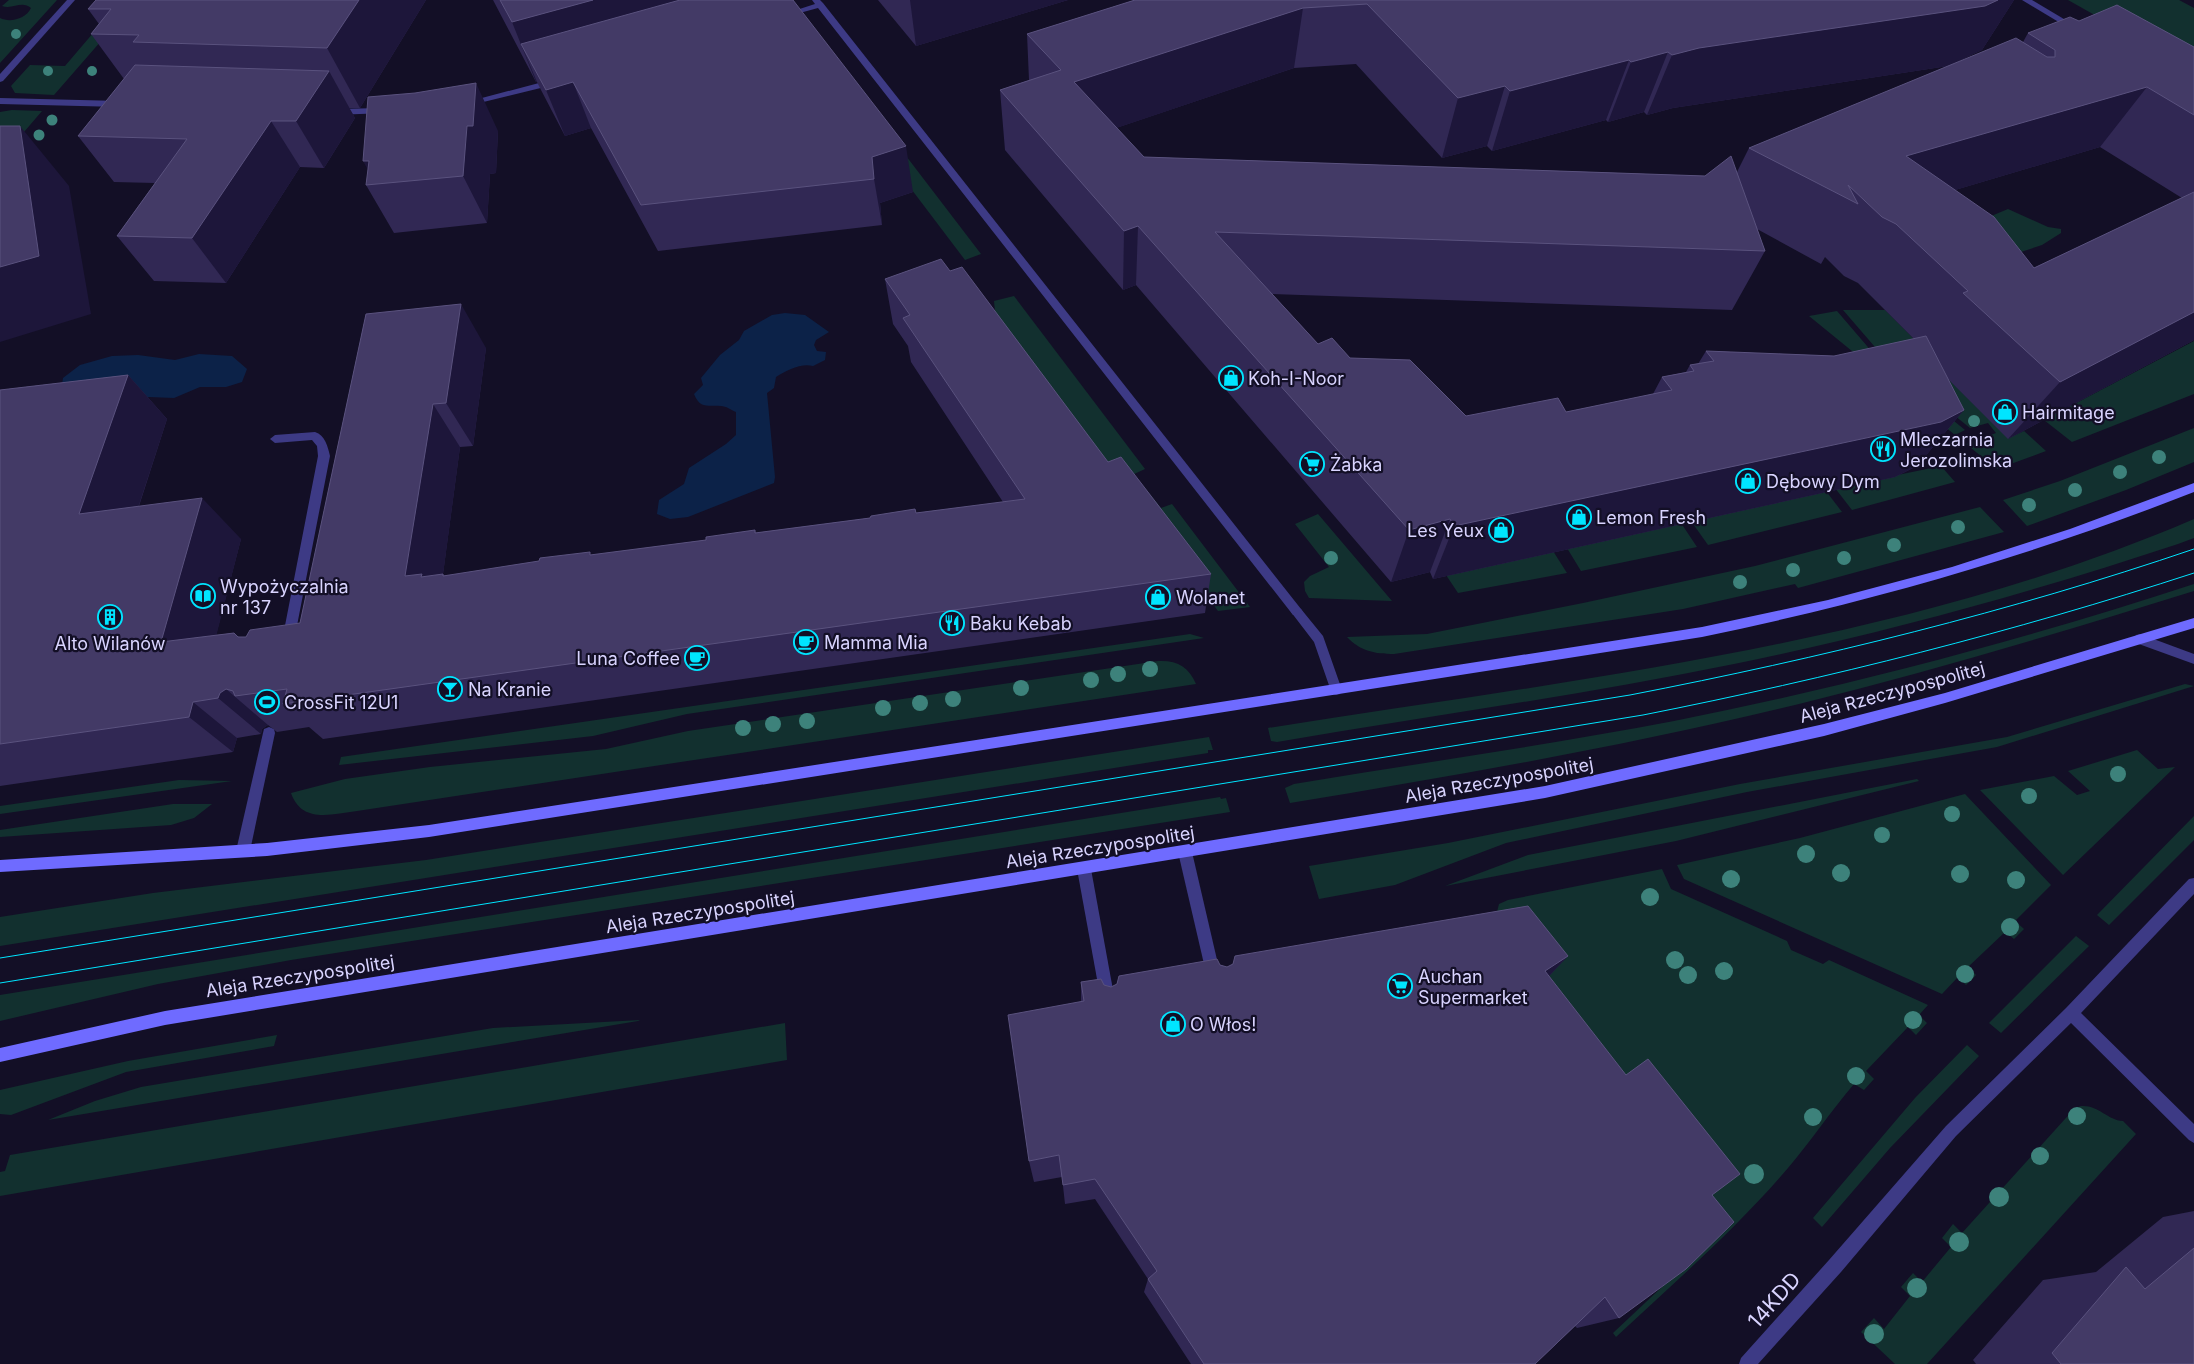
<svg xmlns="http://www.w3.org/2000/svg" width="2194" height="1364" viewBox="0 0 2194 1364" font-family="Inter,sans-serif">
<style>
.green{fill:#12302f}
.water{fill:#0c2248}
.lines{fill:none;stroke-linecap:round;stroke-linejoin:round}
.lane{fill:#3d3a85;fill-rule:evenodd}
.street{fill:#3d3a85;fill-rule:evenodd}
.secondary{fill:#6f6bff;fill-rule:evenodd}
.tram{stroke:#00e5ff;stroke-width:1}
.tree{fill:#3d827b}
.wall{fill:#312854;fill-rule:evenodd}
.shaded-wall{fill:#1d163a}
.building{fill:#433a66;stroke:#5a527e}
.labels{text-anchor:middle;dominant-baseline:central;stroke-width:4.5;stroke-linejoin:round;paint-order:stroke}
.poi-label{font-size:18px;fill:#d9d4ff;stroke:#130f26;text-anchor:start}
.street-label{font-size:18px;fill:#d9d4ff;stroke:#130f26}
.near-street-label{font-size:21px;fill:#d9d4ff;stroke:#130f26}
</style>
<rect width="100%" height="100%" fill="#130f26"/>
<!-- green -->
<g class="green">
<path d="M9,0H57L0,63V18C10,23 26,19 31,8C22,0 12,10 2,6Z"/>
<polygon points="2068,0 2179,0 2194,8 2194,71"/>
<polygon points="94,32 108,33 54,95 15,93 11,86 30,65 65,66"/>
<polygon points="822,46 981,254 965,260 806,50"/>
<polygon points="12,110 42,111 0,160 0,112"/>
<polygon points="2008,209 2048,227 2061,229 2061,233 2042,245 2021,252 1941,237"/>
<polygon points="1014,296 1145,469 1117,482 996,321 994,301"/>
<polygon points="1843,310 1885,310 1924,349 1920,351 2008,438 2024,431 2046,451 1997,469 1966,444 1996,433 1988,423 1970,428 1887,361"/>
<polygon points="1837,311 1879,360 1965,430 1955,435 1809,316"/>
<polygon points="2194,341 2194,394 2072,442 2044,420"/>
<polygon points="2194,428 2194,462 2126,490 2027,526 2003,500 2060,481"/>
<polygon points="1941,466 1955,482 1852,510 1835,488"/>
<polygon points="1145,488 1161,508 1172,504 1250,607 1218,611 1131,494"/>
<polygon points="1826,491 1842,512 1708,545 1691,521"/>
<path d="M1980,507L2004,532L1798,588L1795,584L1683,609L1394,654C1375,654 1360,651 1347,637L1427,634L1583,603L1755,566Z"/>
<polygon points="1318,514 1392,601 1309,598 1305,591 1304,582 1310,576 1329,567 1295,524"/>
<path d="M2194,519V538L2178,544C2033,592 1885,633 1734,664C1583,695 1429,716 1277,742L1271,741L1268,728C1578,679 1903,644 2194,519Z"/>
<polygon points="1681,523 1697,547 1581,571 1567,548"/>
<polygon points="1553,551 1567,573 1458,593 1446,575"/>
<path d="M2194,584V591C2063,632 1932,671 1799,704C1631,745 1461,775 1290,803L1285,788L1294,784C1421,763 1548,745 1674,721C1850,686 2023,640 2194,584Z"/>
<polygon points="1190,634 1204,638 687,714 593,736 339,765 341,757"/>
<path d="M1158,661C1177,660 1189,667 1196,684L357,811C331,814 302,824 291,793L345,779L430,767L606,749L688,731Z"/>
<polygon points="2185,684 2194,686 1997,747 1747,792 1506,843 1395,885 1319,899 1309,866 1448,843 1740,784 2007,737"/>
<polygon points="1209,737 1213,750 1208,750 1208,753 0,946 0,917 153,893 426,860"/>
<polygon points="2137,750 2158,769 2175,767 2063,875 1980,790 2054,776 2077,795 2090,791 2068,771"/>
<polygon points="1917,779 1919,781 1676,841 1445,886 1528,855"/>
<polygon points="179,780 232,781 0,814 0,806"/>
<polygon points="1965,794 2051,885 2015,921 2024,929 2014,939 2005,932 1968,967 1976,975 1966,985 1958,977 1942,994 1684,879 1677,865 1800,838"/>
<polygon points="1220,797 1221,799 1226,798 1230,812 291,960 158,984 0,1021 0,995"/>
<polygon points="173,804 212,804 194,818 171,825 0,837 0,830"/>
<polygon points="2194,816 2194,840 2109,925 2097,915"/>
<path d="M1662,869L1671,889L1787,941L1791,950L1823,964L1829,960L1928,1005L1919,1015L1927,1023L1916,1035L1908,1027L1866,1071L1874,1079L1864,1090L1854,1084C1831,1111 1811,1141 1788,1168C1736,1229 1675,1282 1616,1337L1613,1333L1696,1255L1497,912L1499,904L1508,900Z"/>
<polygon points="2076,936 2089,946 2001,1033 1989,1023"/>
<polygon points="640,1020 638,1021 48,1120 95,1101 141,1087 493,1028"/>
<polygon points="785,1023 787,1060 0,1196 0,1172 5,1171 10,1155"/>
<polygon points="277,1035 274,1046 126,1072 11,1115 0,1114 0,1090 128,1061"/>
<polygon points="1967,1045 1979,1056 1890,1148 1822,1227 1813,1218 1915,1098"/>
<path d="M2081,1106C2099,1105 2107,1120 2123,1121L2136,1134L1927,1364H1895L1861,1332L1874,1318L1884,1329L1910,1296L1901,1287L1913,1273L1922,1282L1951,1247L1942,1238L1953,1224L1962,1233L2074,1109Z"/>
</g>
<!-- water -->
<g class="water">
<path d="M785,313L805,315L829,332L816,340L814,345L817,351L826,352L825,360L813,366C801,363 787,370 776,377L774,388L767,393L775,477L774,483L688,517L670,519L657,514L659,500L684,484L689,468L726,444L736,435V412C731,410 726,406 721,406C707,405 700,409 694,394L703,385L701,378L720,355L739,340L744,331L772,315Z"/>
<polygon points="199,354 232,356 247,369 242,382 226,387 200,387 174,398 149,397 136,402 61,392 63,378 80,365 112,356 138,355 175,360"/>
</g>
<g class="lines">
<!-- lane -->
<g class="lane">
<polygon points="2022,0 2032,0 2079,28 2072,30"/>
<path d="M315,432C325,435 328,447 330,456L294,641L292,645H284L282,641L318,456L317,446L312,440L275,443L270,439L275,435Z"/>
<polygon points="1297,607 1301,609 1323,636 1342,690 1340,694 1336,695 1332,694 1314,642 1291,612 1293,609"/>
<polygon points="2140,634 2194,654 2194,664 2136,643 2134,639 2136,635"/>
<polygon points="269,727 274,729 275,733 250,851 248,855 243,857 238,855 236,851 263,733 264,729"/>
<polygon points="1185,846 1190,848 1192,852 1221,977 1219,982 1214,984 1209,982 1207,977 1178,852 1180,848"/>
<polygon points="1084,863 1089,864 1091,869 1115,1001 1113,1006 1108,1008 1103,1006 1101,1001 1077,869 1079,864"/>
<polygon points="2194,878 2194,894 2081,1013 2194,1124 2194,1143 2189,1140 2071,1023 1956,1136 1841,1272 1758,1364 1739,1364 1741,1358 1829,1260 1946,1126 2066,1008 2189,879"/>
</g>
<!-- street -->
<g class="street">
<polygon points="67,0 75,0 3,81 0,82 0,74"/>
<polygon points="812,0 820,0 823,3 1301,609 1303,612 1301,615 1293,615 818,8 785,17 781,15 815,4"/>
<polygon points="554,79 558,82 557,84 467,106 463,103"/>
<polygon points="0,98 120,101 124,104 120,107 0,104"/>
<polygon points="382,108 386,111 385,113 335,115 331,112 335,109"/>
</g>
<!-- secondary -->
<g class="secondary">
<path d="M2194,483V492C2034,555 1871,602 1702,637L429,837L267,856L0,872V860L267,843L429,825L1702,627L1828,600L1952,567L2070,529Z"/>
<polygon points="2194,618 2194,628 1945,703 1824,736 1545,798 165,1025 0,1062 0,1048 165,1011 1545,786 1824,724 1945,693"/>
</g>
<!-- tram -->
<g class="tram">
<path d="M0,958L1630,695C1821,658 2009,612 2194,549"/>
<path d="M0,983L1643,715C1830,678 2013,632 2194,573"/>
</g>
</g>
<!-- trees -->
<g class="tree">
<circle cx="16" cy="34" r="5"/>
<circle cx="48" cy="71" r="5"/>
<circle cx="92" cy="71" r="5"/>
<circle cx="52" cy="120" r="5.5"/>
<circle cx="39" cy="135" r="5.5"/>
<circle cx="1974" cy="421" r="6"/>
<circle cx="2159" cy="457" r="7"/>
<circle cx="2120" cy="472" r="7"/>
<circle cx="2075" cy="490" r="7"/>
<circle cx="2029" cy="505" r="7"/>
<circle cx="1958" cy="527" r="7"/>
<circle cx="1894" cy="545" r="7"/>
<circle cx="1331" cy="558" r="7"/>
<circle cx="1844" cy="558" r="7"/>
<circle cx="1793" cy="570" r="7"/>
<circle cx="1740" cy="582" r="7"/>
<circle cx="1150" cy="669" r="8"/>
<circle cx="1118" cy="674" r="8"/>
<circle cx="1091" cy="680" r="8"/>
<circle cx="1021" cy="688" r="8"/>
<circle cx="953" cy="699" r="8"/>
<circle cx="920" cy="703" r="8"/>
<circle cx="883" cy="708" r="8"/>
<circle cx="807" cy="721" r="8"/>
<circle cx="773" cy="724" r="8"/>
<circle cx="743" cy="728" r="8"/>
<circle cx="2118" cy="774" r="8"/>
<circle cx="2029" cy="796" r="8"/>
<circle cx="1952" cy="814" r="8"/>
<circle cx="1882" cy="835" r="8"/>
<circle cx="1806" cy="854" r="9"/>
<circle cx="1841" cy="873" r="9"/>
<circle cx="1960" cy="874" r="9"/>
<circle cx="1731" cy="879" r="9"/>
<circle cx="2016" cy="880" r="9"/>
<circle cx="1650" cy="897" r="9"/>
<circle cx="2010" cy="927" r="9"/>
<circle cx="1675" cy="960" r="9"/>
<circle cx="1724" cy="971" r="9"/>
<circle cx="1965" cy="974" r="9"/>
<circle cx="1688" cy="975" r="9"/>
<circle cx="1913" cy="1020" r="9"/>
<circle cx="1856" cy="1076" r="9"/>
<circle cx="2077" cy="1116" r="9"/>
<circle cx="1813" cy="1117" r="9"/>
<circle cx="2040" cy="1156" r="9"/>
<circle cx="1754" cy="1174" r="10"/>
<circle cx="1999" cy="1197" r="10"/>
<circle cx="1959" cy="1242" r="10"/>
<circle cx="1917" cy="1288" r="10"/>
<circle cx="1874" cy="1334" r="10"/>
</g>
<!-- wall -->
<g class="wall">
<polygon points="96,0 426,0 360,108 349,108 355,118 324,168 300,167 226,283 154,281 117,236 155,183 114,182 78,136 124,79 91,34 99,24 88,9"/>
<polygon points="493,0 793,0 913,192 880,203 882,225 658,251 591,128 565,136 541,90 537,82 536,82"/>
<polygon points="878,0 1068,0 916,46"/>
<path d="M1135,0H2014L1982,50L1948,66L1673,108L1647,115L1644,112L1608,122L1606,120L1492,151L1487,146L1442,158L1356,64L1294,68L1116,128L1144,157L1705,176L1737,172L1749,148L2023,42L2028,33L2079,21L2194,47V340L2008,439L1948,379L1964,410L1917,466L1895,477L1433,579L1430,572L1391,582L1136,285L1123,290L1005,150L1000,90L1029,80L1027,34ZM2100,147L2182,198L2034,268L1955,190ZM1757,229L1821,264L1825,257L1844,276L1858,283L1914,339L1834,356L1706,351L1698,364L1690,365L1686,372L1662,377L1653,394L1566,412L1466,416L1350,358L1318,344L1272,294L1732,310L1765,251Z"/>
<polygon points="498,131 496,173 490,174 487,223 394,233 366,185"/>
<polygon points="950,271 1108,462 1211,574 1205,613 323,739 309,727 277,732 268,725 262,729 261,734 237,738 233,752 0,786 0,390 128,375 167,419 139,506 241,539 216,635 234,633 239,637 246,637 300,623 366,314 486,348 473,446 460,447 443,574 445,576 592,555 706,540 755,530 756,533 870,518 915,509 916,513 1003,502 911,362 908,346 893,324 885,279"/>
<polygon points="1568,956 1549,976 1712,1195 1619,1318 1577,1328 1575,1326 1535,1364 1191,1364 1144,1292 1148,1279 1095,1199 1065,1204 1062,1177 1034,1182 1029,1161 1081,1002 1081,982 1104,985 1111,987 1220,965 1227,967"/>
<polygon points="2194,1211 2194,1364 1976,1364 1973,1360 2043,1280 2096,1272 2163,1217"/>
</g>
<!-- shaded-wall -->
<g class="shaded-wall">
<polygon points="359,0 426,0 360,108 327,48"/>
<polygon points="593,0 775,0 521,44 537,82 536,82 512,22"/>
<polygon points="910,0 1068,0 916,46"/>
<polygon points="1998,0 2014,0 1982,50 1948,66 1673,108 1647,115 1672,55 1699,48"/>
<polygon points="1303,8 1294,68 1075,142 1074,82"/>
<polygon points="1668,52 1644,112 1608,122 1631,62"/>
<polygon points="1629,60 1606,120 1492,151 1510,91"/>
<polygon points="329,71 355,118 324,168 296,121"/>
<polygon points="573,82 591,128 565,136 546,90"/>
<polygon points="476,83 498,131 496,173 490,174 487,223 463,176 467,126"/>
<polygon points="1505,86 1487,146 1442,158 1458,98"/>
<polygon points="2147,87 2100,147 1878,213 1906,156"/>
<polygon points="271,121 300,167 226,283 192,238"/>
<polygon points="20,126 69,186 91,314 0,342 0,267"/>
<polygon points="906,146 913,192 880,203 882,225 874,179 872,157"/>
<polygon points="363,161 369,161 376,184"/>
<polygon points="1138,226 1136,285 1123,290 1124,231"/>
<polygon points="461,304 486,348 473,446 446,403"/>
<polygon points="2194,312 2194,340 2008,439 2060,382"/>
<polygon points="128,375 167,419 123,554 79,514"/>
<polygon points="433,404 460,447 440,597 405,576"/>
<polygon points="1964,410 1917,466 1895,477 1433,579 1454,526"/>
<polygon points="202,498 241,539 205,680 161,642"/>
<polygon points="1450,519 1430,572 1391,582 1409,530"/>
<polygon points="226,689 268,725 262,729 261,734 218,698 220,693"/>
<polygon points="193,702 237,738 233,752 189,717"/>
<polygon points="1568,956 1535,991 1545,971"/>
</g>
<!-- building -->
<g class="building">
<polygon points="96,0 359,0 327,48 133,42 139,35 91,34 111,9 88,9"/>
<polygon points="500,0 593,0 512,22"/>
<polygon points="680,0 793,0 906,146 872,157 874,179 641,205 573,82 546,90 521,44"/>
<polygon points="1135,0 1998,0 1985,6 1699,48 1672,55 1668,52 1631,62 1629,60 1510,91 1505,86 1458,98 1367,4 1303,8 1074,82 1144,157 1705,176 1731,156 1765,251 1215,232 1318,344 1332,338 1350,358 1410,360 1466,416 1558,398 1566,412 1672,390 1662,377 1694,371 1690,365 1714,361 1706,351 1834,356 1926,336 1964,410 1941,422 1454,526 1450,519 1409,530 1138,226 1124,231 1000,90 1061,70 1027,34"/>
<polygon points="2117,5 2194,47 2194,115 2147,87 1906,156 1994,217 2034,268 2194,192 2194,312 2060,382 1963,293 1968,291 1896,224 1882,217 1848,185 1858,204 1749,148 2016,38 2047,57 2055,57 2055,50 2028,33 2070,17 2079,21"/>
<polygon points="135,65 329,71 296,121 271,121 192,238 117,236 187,139 78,136"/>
<polygon points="476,83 473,126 467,126 463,176 366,185 369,161 363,161 368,97 415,93"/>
<polygon points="0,126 20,126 39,256 0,267"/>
<polygon points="941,259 950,271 962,267 1108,462 1121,457 1211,574 283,704 287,689 235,696 233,691 226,689 220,693 218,698 193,702 189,717 0,744 0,390 128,375 79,514 202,498 161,642 234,633 238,637 246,637 250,630 300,623 366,314 461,304 446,403 433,404 405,576 422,574 421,577 443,574 443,576 539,561 540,558 590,552 590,555 706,540 706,537 755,530 755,533 870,518 871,516 915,509 916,513 1025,499 903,318 910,315 885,279"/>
<polygon points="1528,906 1568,956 1545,971 1626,1075 1648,1059 1740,1174 1712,1195 1734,1222 1686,1269 1619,1318 1605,1297 1535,1364 1204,1364 1148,1279 1157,1271 1095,1179 1063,1185 1059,1155 1029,1161 1008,1015 1084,1001 1081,982 1101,979 1104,985 1111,987 1117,984 1119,976 1217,959 1220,965 1227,967 1233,964 1235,956"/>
<polygon points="2194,1248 2194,1364 2061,1364 2052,1353 2126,1267 2145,1289"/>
</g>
<!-- icons -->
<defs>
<symbol id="shop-ring" viewBox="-11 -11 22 22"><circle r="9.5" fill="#130f26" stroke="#00e5ff" stroke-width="1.5"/><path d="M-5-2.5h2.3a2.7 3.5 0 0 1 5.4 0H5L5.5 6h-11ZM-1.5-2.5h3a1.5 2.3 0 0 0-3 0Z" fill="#00e5ff"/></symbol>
<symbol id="restaurant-ring" viewBox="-11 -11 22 22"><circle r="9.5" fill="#130f26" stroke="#00e5ff" stroke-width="1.5"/><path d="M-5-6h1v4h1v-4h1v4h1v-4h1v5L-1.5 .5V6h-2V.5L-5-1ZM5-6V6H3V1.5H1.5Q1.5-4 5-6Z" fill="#00e5ff"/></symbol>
<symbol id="supermarket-ring" viewBox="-11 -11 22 22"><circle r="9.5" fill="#130f26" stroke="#00e5ff" stroke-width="1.5"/><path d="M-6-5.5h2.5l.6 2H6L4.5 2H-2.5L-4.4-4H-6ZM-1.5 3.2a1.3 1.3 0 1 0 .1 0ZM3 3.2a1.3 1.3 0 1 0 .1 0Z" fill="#00e5ff"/></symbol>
<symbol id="library-ring" viewBox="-11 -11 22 22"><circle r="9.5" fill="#130f26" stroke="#00e5ff" stroke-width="1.5"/><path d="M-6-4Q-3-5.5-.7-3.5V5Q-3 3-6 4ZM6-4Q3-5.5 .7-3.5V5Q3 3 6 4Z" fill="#00e5ff"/></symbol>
<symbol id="building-ring" viewBox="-11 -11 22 22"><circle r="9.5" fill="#130f26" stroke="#00e5ff" stroke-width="1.5"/><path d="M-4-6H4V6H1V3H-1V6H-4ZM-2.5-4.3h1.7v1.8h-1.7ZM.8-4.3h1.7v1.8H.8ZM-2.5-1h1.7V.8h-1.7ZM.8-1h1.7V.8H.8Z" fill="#00e5ff"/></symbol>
<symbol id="cafe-ring" viewBox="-11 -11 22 22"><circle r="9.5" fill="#130f26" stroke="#00e5ff" stroke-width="1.5"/><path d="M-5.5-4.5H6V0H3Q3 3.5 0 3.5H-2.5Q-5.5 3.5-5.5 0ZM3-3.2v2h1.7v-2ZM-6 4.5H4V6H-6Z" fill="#00e5ff"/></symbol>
<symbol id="bar-ring" viewBox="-11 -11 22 22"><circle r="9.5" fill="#130f26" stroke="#00e5ff" stroke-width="1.5"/><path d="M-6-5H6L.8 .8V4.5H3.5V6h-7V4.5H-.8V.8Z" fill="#00e5ff"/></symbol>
<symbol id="stadium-ring" viewBox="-11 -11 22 22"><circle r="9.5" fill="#130f26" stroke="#00e5ff" stroke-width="1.5"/><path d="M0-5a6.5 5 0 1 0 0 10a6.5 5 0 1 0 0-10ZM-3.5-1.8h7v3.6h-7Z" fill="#00e5ff"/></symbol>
</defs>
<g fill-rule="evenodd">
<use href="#shop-ring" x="1217" y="364" width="28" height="28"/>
<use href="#shop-ring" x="1991" y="398" width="28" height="28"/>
<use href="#restaurant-ring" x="1869" y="435" width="28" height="28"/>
<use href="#supermarket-ring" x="1298" y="450" width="28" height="28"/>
<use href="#shop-ring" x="1734" y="467" width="28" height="28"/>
<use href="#shop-ring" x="1565" y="503" width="28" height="28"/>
<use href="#shop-ring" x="1487" y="516" width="28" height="28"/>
<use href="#library-ring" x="189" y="582" width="28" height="28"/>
<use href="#shop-ring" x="1144" y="583" width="28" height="28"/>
<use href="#building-ring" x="96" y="603" width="28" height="28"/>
<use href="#restaurant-ring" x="938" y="609" width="28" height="28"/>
<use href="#cafe-ring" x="792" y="628" width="28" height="28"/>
<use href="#cafe-ring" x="683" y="644" width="28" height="28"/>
<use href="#bar-ring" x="436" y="675" width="28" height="28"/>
<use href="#stadium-ring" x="253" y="688" width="28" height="28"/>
<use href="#supermarket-ring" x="1386" y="972" width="28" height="28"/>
<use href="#shop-ring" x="1159" y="1010" width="28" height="28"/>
</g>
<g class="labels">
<!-- poi labels -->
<g class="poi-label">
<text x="1248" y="378">Koh-I-Noor</text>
<text x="2022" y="412">Hairmitage</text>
<text x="1900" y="439">Mleczarnia<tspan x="1900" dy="21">Jerozolimska</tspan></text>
<text x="1330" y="464">Żabka</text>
<text x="1766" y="481">Dębowy Dym</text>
<text x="1596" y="517">Lemon Fresh</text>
<text x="1484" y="530" text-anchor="end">Les Yeux</text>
<text x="220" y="586">Wypożyczalnia<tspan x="220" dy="21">nr 137</tspan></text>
<text x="1176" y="597">Wolanet</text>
<text x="970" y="623">Baku Kebab</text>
<text x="824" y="642">Mamma Mia</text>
<text x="110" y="643" text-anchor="middle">Alto Wilanów</text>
<text x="680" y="658" text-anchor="end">Luna Coffee</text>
<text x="468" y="689">Na Kranie</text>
<text x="284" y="702">CrossFit 12U1</text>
<text x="1418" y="976">Auchan<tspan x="1418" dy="21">Supermarket</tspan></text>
<text x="1190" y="1024">O Włos!</text>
</g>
<!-- street labels -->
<g class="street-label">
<text transform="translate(1892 692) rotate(-15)">Aleja Rzeczypospolitej</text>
<text transform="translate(1499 780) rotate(-10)">Aleja Rzeczypospolitej</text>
<text transform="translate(1100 847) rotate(-9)">Aleja Rzeczypospolitej</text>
<text transform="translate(700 912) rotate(-9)">Aleja Rzeczypospolitej</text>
<text transform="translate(300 976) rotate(-9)">Aleja Rzeczypospolitej</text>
</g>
<!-- near-street labels -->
<g class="near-street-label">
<text transform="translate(1774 1300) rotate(-48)">14KDD</text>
</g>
</g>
</svg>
